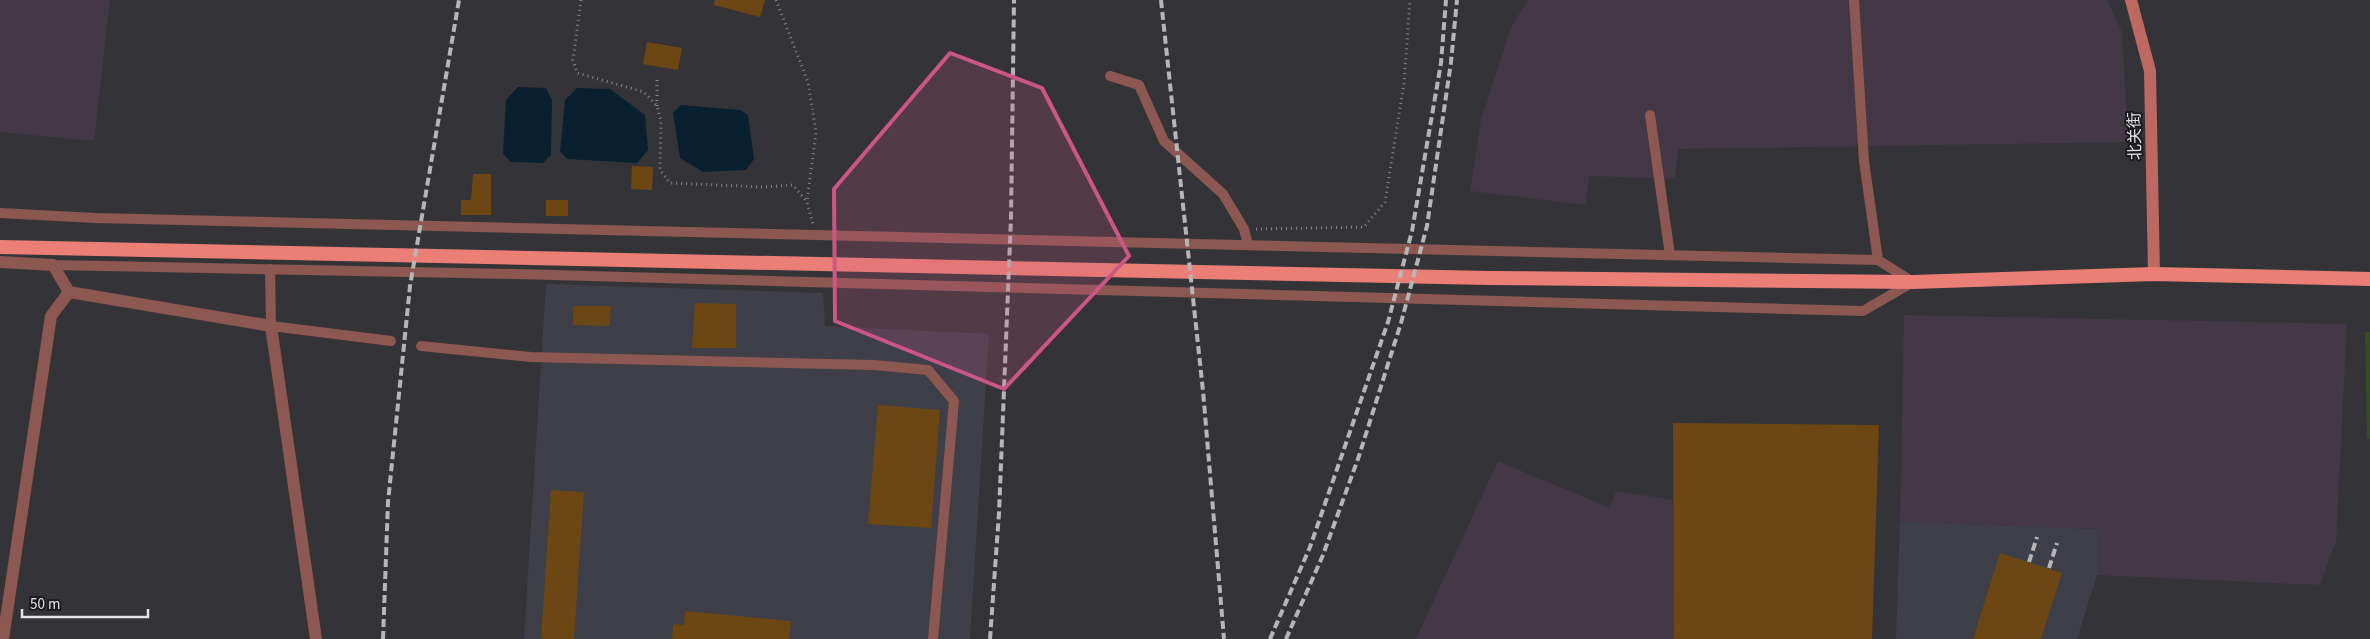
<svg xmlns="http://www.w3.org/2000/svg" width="2370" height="639" viewBox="0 0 2370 639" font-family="'Source Sans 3','Noto Sans SC',sans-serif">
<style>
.industrial{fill:#443746}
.built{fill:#3e3f48}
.green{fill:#324e27}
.water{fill:#09202f}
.building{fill:#6c4713}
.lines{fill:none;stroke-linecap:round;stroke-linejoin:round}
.path{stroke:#858588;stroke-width:3;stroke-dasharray:1 4;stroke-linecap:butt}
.service{stroke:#8d5752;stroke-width:10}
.minor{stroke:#8d5752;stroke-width:12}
.secondary{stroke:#bd6860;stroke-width:12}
.trunk{stroke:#eb7f76;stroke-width:14}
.rail{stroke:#b6b6b9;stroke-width:4;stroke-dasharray:8 4;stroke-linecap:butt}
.marked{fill:#cc5685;fill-opacity:0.2;stroke:#cc5685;stroke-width:4;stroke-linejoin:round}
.labels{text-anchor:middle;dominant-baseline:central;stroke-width:4;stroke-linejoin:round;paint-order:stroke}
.street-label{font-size:16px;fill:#e4e5e7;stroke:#1c1c1e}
</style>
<rect width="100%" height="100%" fill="#343438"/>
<!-- industrial -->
<g class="industrial">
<polygon points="0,0 110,0 94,141 0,132"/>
<polygon points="1528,0 2107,0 2122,32 2128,142 1678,149 1675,179 1589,176 1586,205 1470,191 1481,120 1511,27"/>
<polygon points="1904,315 2347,324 2336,541 2320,585 2097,575 2097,529 1900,522"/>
<polygon points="1498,461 1610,508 1616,491 1673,500 1674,639 1416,639"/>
</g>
<!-- built -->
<g class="built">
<polygon points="546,284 823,293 825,326 989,334 970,639 524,639"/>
<polygon points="1900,522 2097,529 2097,575 2077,639 1896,639"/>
</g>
<!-- green -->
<polygon class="green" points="2365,332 2370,332 2370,439 2367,438"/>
<!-- water -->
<g class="water">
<polygon points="518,87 546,88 552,100 551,155 543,163 511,162 503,154 506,100"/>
<polygon points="577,88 610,89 645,115 648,150 637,163 568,159 560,152 565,100"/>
<polygon points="681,105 740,110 748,115 754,159 746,170 703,172 680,158 673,113"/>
</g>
<!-- building -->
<g class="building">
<polygon points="715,0 765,0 760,17 714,5"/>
<polygon points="647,42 682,48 678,70 643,64"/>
<polygon points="632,166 653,167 652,190 631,189"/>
<polygon points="473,174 491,174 491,215 461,215 461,200 471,200"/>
<rect x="546" y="200" width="22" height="16"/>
<polygon points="695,303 736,304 736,348 692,348"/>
<polygon points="573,306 611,306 610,326 573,325"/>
<polygon points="878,405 940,410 931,528 868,524"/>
<polygon points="1673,423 1879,425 1872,639 1674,639"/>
<polygon points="551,490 584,492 574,639 541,639"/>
<polygon points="2000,553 2062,573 2041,639 1973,639"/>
<polygon points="685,611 791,621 789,639 672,639 673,624 684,625"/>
</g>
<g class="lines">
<!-- path -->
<g class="path">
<polyline points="581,0 573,60 577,73 644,92 657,106 661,121 660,170 670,183 764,187 793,185 807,202 813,224"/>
<polyline points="776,0 808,82 816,132 807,201"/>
<polyline points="657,106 657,76"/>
<polyline points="1256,229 1364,227 1385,202 1404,83 1410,0"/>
</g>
<!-- service -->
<g class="service">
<polyline points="1854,0 1864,161 1878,260"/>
<polyline points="1110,76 1139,85 1164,141 1223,194 1244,229 1248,245"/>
<polyline points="1650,115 1670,255"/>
<polyline points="0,213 95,218 1878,260 1913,282 1863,311 516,274 53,265"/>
<polyline points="270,269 271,326 391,341"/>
<polyline points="421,346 531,357 874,365 928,370 954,401 933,639"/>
</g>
<!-- minor -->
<g class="minor">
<polyline points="0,262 53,265 69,292 271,326 316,639"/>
<polyline points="3,639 51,316 69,292"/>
</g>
<!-- secondary -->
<polyline class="secondary" points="2131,0 2150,71 2154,274"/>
<!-- trunk -->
<polyline class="trunk" points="0,247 1489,278 1913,282 2154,274 2370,279"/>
<!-- rail -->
<g class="rail">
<polyline points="1161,0 1203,391 1224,639"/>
<polyline points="2029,562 2037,537"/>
<polyline points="2049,568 2057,543"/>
<polyline points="383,639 388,502 410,286 459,0"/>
<polyline points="990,639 999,513 1011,217 1014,0"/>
<polyline points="1270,639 1310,547 1388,322 1412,231 1441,63 1446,0"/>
<polyline points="1286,639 1323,555 1359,456 1401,323 1427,226 1451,62 1457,0"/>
</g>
</g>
<!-- marked area -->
<path class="marked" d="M950,53L1042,88L1129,256L1004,389L835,321L834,189Z"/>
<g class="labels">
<!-- street labels -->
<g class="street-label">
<text transform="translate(2135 136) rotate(-91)">北关街</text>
</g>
</g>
<!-- scale -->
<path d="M22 609v8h126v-8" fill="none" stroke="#e4e5e7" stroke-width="2.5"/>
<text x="30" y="609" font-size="15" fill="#e4e5e7" stroke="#1c1c1e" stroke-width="4" paint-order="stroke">50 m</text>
</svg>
